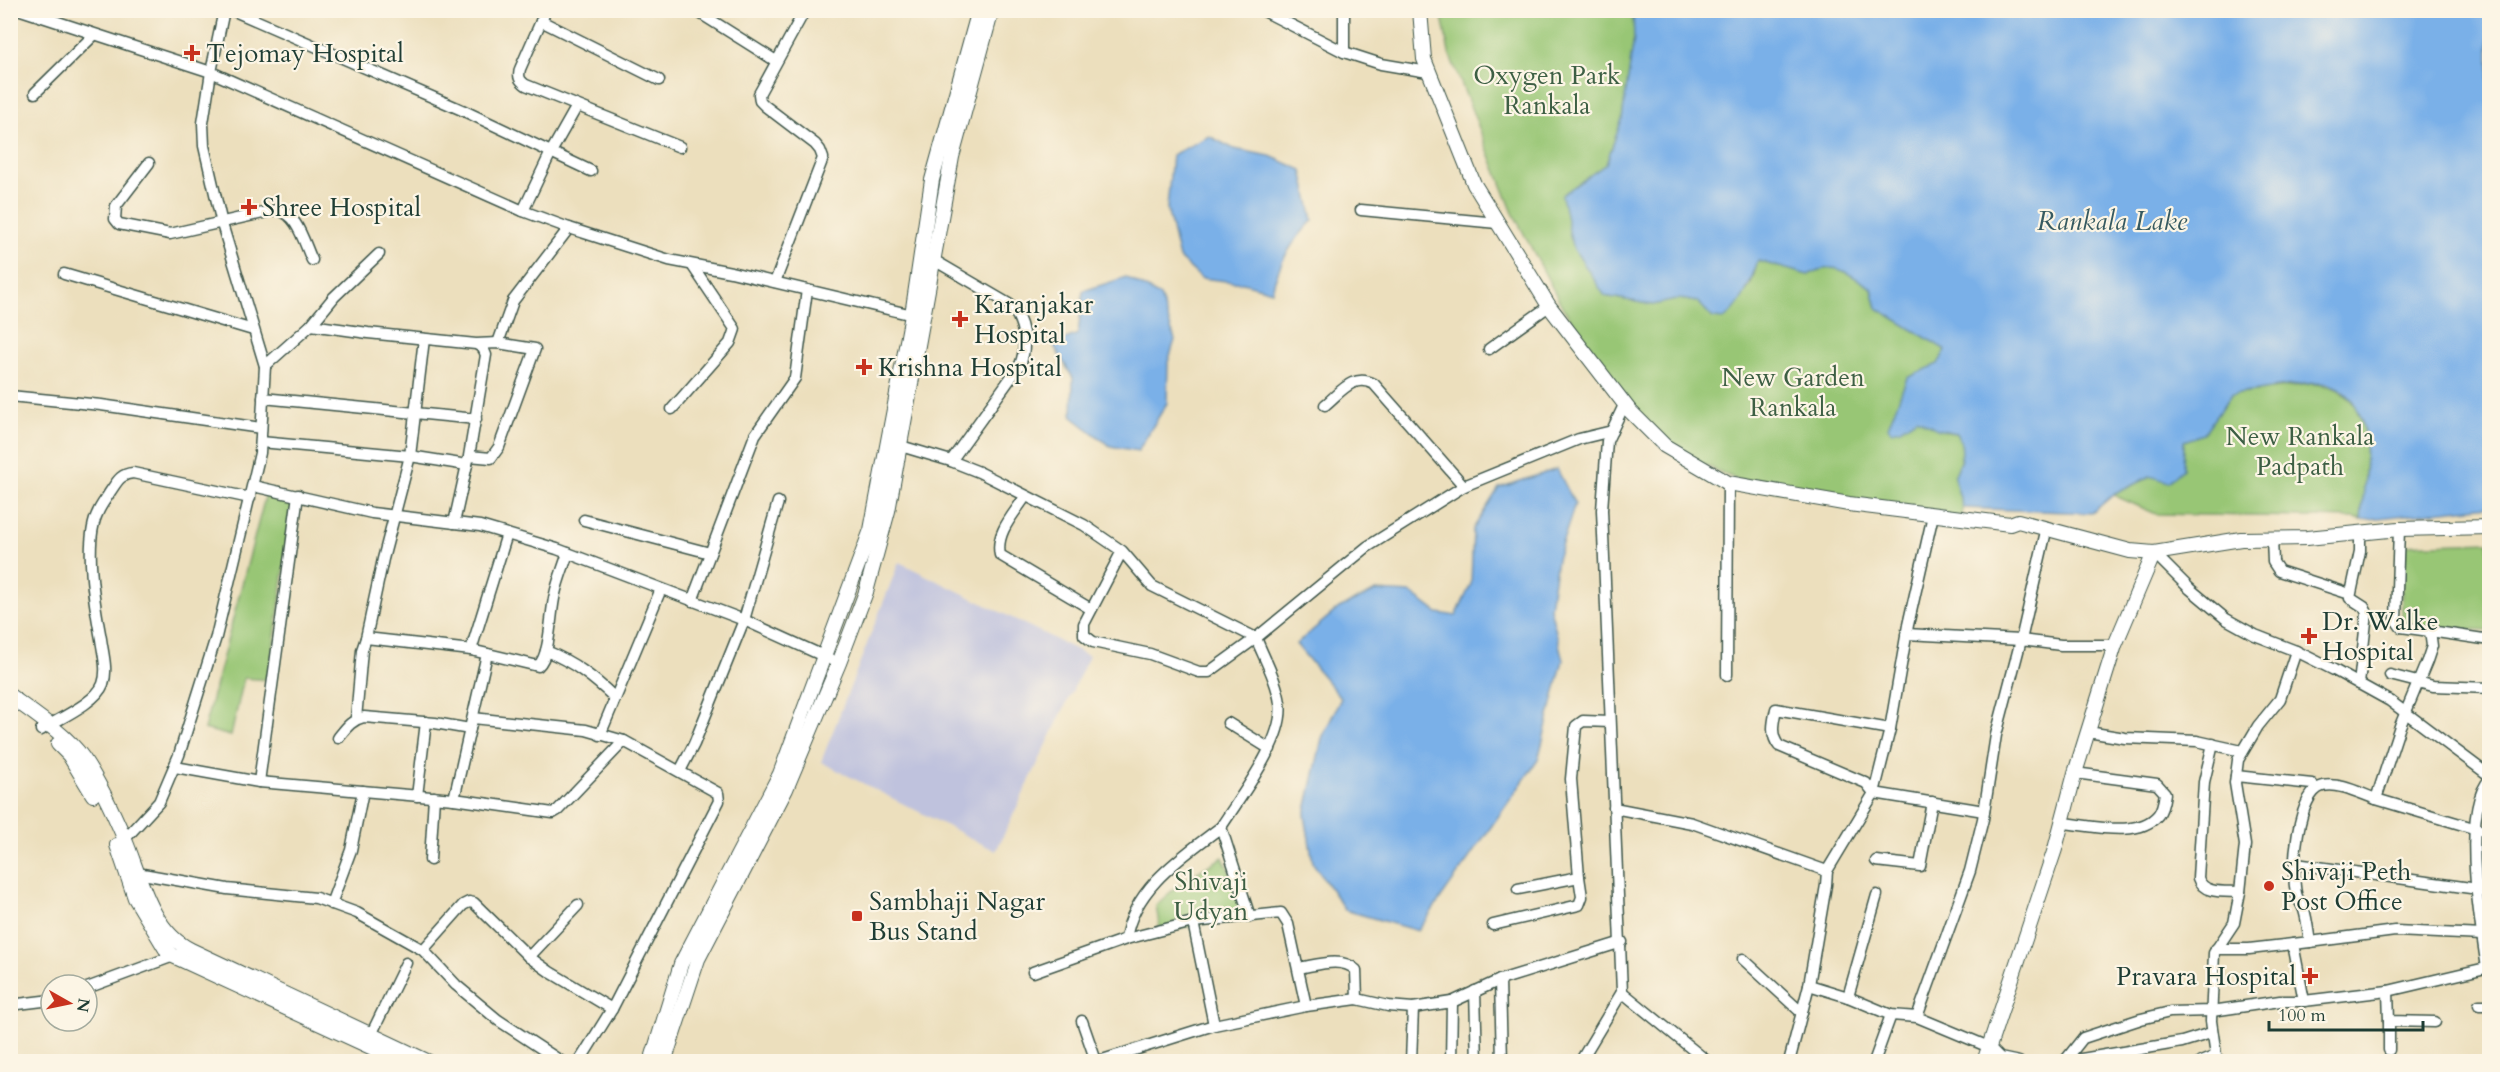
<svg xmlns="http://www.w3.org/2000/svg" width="2500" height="1072" viewBox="0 0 2500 1072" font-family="Cardo,serif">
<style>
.industrial{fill:#bfc2dd}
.green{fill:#98c675;stroke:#5c8254;stroke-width:1.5}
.water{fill:#7ab0e8;stroke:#4c768e;stroke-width:1.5}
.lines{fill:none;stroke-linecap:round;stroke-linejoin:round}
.minor-casing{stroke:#3e5549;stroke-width:13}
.major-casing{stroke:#3e5549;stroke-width:16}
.minor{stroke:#fff;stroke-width:10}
.major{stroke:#fff;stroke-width:14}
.poi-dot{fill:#c8321e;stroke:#fcf5e5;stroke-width:2}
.labels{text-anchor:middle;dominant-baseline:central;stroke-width:4.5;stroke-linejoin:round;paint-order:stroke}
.poi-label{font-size:26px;fill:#1f3d34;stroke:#fcf5e5;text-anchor:start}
.park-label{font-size:26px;fill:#3d5f44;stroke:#fcf5e5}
.water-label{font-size:27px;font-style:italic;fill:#365a61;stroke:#fcf5e5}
</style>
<rect width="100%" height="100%" fill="#fcf5e5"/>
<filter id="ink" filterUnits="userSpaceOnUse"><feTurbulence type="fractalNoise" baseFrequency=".0167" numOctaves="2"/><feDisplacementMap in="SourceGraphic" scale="12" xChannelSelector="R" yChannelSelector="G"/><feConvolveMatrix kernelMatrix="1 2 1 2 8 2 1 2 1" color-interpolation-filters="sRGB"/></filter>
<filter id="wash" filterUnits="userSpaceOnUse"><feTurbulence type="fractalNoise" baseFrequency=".008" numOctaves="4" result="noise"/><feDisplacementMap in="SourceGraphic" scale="24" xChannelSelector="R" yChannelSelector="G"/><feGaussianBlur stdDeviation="1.35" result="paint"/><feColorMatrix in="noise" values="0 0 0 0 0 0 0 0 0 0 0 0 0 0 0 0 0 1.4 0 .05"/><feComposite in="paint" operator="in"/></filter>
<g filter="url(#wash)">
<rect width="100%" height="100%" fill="#ecdfbd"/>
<!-- industrial -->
<polygon class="industrial" points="899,562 1089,656 996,851 821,762"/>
<!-- green -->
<g class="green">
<path d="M1441,11H1633L1634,38L1622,119L1606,164L1562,195L1605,296L1653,305L1680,299L1698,302L1713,318L1750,287L1758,261L1808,275C1837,259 1846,273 1872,288L1877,308L1946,350L1938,364L1907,378L1889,427L1917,418L1947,432L1957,433C1966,449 1961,462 1954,477L1963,508L1962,518L1752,487L1665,446L1623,394L1563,308L1513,213L1449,53Z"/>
<path d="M2310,384C2382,382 2365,474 2361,520L2355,518L2156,514L2113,495L2151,476L2169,481L2183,469L2184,441L2203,434L2232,394Z"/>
<polygon points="266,493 294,498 269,680 244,678 231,736 204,729"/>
<polygon points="2489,542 2489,630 2402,627 2401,545"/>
<polygon points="1223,857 1250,917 1160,931 1156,905 1184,880"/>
</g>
<!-- water -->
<g class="water">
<path d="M1633,11H2489V506L2361,520C2364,482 2380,397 2328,384C2310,380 2253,391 2232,394L2203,434L2184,441L2183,469L2169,482L2150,476L2113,495L2092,513L1963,508L1954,477C1961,462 1966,449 1957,433L1937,429L1917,418L1900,429L1891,431L1888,427L1907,378L1938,364L1946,350L1877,308L1872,288C1846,273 1837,259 1808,275L1758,261C1750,282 1743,305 1724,319L1713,318L1698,302L1680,299L1653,305L1605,296L1572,246L1562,195L1606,164L1622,119L1634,38Z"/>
<path d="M1209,136L1234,149L1270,156L1302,170L1313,220C1292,242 1279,261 1272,291L1243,283L1201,278L1179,258L1167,208L1172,155Z"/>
<polygon points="1126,277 1160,296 1175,340 1168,362 1167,403 1138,451 1110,446 1072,417 1073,378 1053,344 1078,334 1083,291"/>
<polygon points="1557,469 1575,504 1557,559 1550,608 1563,660 1538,760 1418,931 1345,910 1313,863 1305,815 1322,738 1341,698 1296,644 1339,608 1376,591 1411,593 1438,613 1456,616 1471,584 1473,529 1499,488"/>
</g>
</g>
<g filter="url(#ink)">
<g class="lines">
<defs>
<g id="minor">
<polyline points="21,10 211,72 203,123 204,146 222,224 265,366 260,453 216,637 179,755 159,802 120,844"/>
<polyline points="224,10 211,72 523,211 569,228 669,260 731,272 917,316"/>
<polyline points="232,10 462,110 591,171"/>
<path d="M546,10L520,69C518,77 519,80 526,85L680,147"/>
<polyline points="695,10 776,61"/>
<polyline points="1262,10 1344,52 1381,64 1428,72"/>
<polyline points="541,21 659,80"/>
<polyline points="1344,52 1344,10"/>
<polyline points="35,93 94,35"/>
<path d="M149,163L116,206L115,219L119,224L170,234L276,210C297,212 304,243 312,260"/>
<polyline points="1361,210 1497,223"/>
<polyline points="523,211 551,152 577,106"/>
<path d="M932,259L1009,304C1024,320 1028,345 1020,365L951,461"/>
<polyline points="64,274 253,330"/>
<polyline points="775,282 823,158 820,150 815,144 765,106 760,101 759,94 805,10"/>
<polyline points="311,325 368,333 476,344 483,348 486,355 469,456 491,458 499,447 535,349 498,343 476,344"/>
<polyline points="498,343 513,301 569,228"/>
<polyline points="1489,349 1549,306"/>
<polyline points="265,366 311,325 334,297 379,254"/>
<polyline points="10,396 101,405 261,428"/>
<polyline points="263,398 476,419"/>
<path d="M1325,405C1341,392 1353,373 1374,384L1464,486"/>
<polyline points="672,409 730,343 735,329 692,265"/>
<polyline points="261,442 410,456 467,465"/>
<polyline points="894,444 951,461 979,472 1084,525 1122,551 1152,586 1256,638 1209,672 1199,672 1150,654 1093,642 1084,635 1084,624 1122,551"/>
<polyline points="253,486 372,513 480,526 557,549 744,620 839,663"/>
<path d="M1025,497C1014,514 995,533 1000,555L1091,609"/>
<polyline points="584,520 710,553"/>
<polyline points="454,523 468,460"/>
<polyline points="2272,538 2273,562 2279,571 2350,594"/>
<polyline points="2154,553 2190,589 2226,619 2255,635 2296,651 2334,670 2390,701 2490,776"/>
<polyline points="692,601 755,435 795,378 807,290"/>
<polyline points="2430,631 2490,640"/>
<polyline points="1906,634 2021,640 2047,527"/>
<polyline points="366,638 383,559 410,456 424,339"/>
<polyline points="471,650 507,534"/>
<path d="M546,651C574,662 594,678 615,698"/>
<polyline points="1727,675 1728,483"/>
<polyline points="2390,675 2433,686 2490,688"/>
<polyline points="2359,684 2367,613 2364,607 2350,598 2360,551 2360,533"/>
<polyline points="473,718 586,730 624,741"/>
<path d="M356,719L362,650L366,638L471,650L538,666C551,655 550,612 555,594C558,580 564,566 568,553"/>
<polyline points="1228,723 1270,749"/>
<path d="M1890,729L1776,709C1773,723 1770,735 1779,746L1866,783L1874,793L1984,811"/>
<path d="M41,730C58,719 96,703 103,684C108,670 103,654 101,639C95,607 83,541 98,512C101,505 106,499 110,492C117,482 120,474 133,473L250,498"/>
<polyline points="2088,732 2125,738 2197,741 2242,751"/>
<polyline points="600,735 661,589"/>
<path d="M338,738C346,728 351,720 364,717L435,723L470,729"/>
<path d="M2213,744L2204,782L2198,878C2203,895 2226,891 2240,892"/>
<polyline points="175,767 259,782 454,799 553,813 558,810 624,741 718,793 719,801 612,1009 579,1062"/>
<polyline points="680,771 694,744 744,620 778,502"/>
<polyline points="2236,776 2312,784"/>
<polyline points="259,782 298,495"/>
<polyline points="417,796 426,722"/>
<polyline points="454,799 487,654"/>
<polyline points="2376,799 2490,833"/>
<polyline points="1614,808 1692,823 1827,871"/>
<path d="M2063,823C2090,825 2138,839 2158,815C2163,809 2164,800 2165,793L2157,784L2075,773"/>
<path d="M1221,827C1240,797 1286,738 1280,703C1277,681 1264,658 1256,638L1367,547L1464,486L1579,439L1612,431"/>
<polyline points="430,860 434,797"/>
<polyline points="1876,861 1920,866 1932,802"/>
<polyline points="2296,864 2478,889"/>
<polyline points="137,873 227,889 316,898 357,913 423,950 456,985 498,1020 562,1062"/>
<polyline points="1518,889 1579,877 1571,779 1576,726 1583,721 1610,722"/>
<polyline points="331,904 351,850 363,791"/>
<polyline points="1193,922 1214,1025"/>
<polyline points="1493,925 1579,905 1582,897 1579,877"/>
<path d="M1126,939C1133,888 1183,856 1221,827L1250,917"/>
<polyline points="2310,942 2395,931 2483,935"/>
<polyline points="2216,949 2249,949 2293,944"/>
<polyline points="423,950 463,905 469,902 474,903 529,957 550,972 612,1009"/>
<polyline points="529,957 578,905"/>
<polyline points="1743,959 1802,1013"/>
<path d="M1299,968C1317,965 1342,956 1356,970L1357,999"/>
<path d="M2487,968C2481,927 2460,810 2490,779"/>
<polyline points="1033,972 1126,939 1193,922 1281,913 1288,924 1306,1006"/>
<polyline points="1500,980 1502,1062"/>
<polyline points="1809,985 1848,997 1891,1015 1917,1017 1989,1047 2000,1058 2019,1062"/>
<polyline points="87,988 179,954"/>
<polyline points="1475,991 1477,1062"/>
<polyline points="2388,991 2389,1021 2435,1022"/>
<polyline points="1622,992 1708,1062"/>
<polyline points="1848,997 1877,895"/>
<path d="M2304,1001L2293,944L2310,942C2308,931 2307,919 2304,910C2302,904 2297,899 2296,893C2291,871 2297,792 2323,786C2340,782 2361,794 2376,799L2400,726L2427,661L2432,646L2430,631L2401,627L2396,620L2399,529"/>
<polyline points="10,1005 51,1000"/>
<polyline points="2479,1005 2490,1005"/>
<polyline points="1917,1017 1970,871 1983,819 1996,735 2021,640 2061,645 2115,645"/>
<polyline points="1082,1021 1096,1061"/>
<polyline points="2389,1021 2389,1050"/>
<polyline points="368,1041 406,963"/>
<polyline points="1096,1062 1214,1025 1306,1006 1357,999 1388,1006 1413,1008 1452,1002 1500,980 1622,942"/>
<polyline points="1411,1062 1413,1008"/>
<polyline points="1451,1062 1452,1002"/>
<polyline points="1580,1062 1622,992 1602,510 1607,441 1625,403"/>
<polyline points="1789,1062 1809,985 1826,885 1827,871 1874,793 1890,729 1908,625 1933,515"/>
<polyline points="1874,1062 1891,1015"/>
<polyline points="2064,1062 2083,1038 2141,1019 2170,1012 2212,1011 2280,1001 2304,1001 2388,991 2490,967"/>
<polyline points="2064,1062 2182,1042 2211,1033"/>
<polyline points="2201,1062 2216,1056"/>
<polyline points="2217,1062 2211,1021 2214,953 2234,923 2240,892 2245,845 2235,783 2238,760 2258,726 2280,699 2296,651"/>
</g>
<g id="major">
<polyline points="1420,10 1424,59 1474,184 1549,306 1630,411 1665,446 1728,483 1849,504 2010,524 2018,521 2130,551 2154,553 2241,539 2307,538 2399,529 2490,527"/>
<path d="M10,696C33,713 67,735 83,758C99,782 114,814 125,840C141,878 151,931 191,950L429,1062"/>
<polyline points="58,744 69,755 93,795"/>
<polyline points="117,845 135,898 165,948 173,956 403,1062"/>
<polyline points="651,1062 681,964 780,774 871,530 912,315 932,180 979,10"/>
<polyline points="664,1062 698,959 786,789 839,663 866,592 888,511 952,157 992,10"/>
<polyline points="1984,1062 2055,849 2075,773 2115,645 2154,553"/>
</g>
</defs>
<!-- minor casing -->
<use href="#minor" class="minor-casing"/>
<!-- major casing -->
<use href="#major" class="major-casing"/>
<!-- minor -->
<use href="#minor" class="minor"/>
<!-- major -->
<use href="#major" class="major"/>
</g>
</g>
<!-- markers -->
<g class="poi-dot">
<path d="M189 44h6v6h6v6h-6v6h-6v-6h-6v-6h6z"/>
<path d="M246 198h6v6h6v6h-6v6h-6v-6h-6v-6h6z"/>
<path d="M957 310h6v6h6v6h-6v6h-6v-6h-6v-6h6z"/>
<path d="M861 358h6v6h6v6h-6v6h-6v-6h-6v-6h6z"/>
<path d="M2306 627h6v6h6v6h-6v6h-6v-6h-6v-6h6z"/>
<circle cx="2269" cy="886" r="6"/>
<rect x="851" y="910" width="12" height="12" rx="3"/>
<path d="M2307 967h6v6h6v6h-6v6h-6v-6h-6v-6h6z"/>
</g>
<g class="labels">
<!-- poi labels -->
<g class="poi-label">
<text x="206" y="53">Tejomay Hospital</text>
<text x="262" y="207">Shree Hospital</text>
<text x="974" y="304">Karanjakar<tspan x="974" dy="30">Hospital</tspan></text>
<text x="878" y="367">Krishna Hospital</text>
<text x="2322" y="621">Dr. Walke<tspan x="2322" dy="30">Hospital</tspan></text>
<text x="2281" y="871">Shivaji Peth<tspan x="2281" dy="30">Post Office</tspan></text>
<text x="869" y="901">Sambhaji Nagar<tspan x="869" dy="30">Bus Stand</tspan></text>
<text x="2296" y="976" text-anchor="end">Pravara Hospital</text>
</g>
<!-- park labels -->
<g class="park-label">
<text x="1547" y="75">Oxygen Park<tspan x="1547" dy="30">Rankala</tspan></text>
<text x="1793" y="377">New Garden<tspan x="1793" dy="30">Rankala</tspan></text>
<text x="2300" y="436">New Rankala<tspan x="2300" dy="30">Padpath</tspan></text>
<text x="1211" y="881">Shivaji<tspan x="1211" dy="30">Udyan</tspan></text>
</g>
<!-- water labels -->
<g class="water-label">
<text x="2112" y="221">Rankala Lake</text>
</g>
</g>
<!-- margin -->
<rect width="2500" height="1072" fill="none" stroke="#fcf5e5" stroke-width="36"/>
<!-- north arrow -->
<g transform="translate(69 1003) rotate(99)"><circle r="28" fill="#fcf5e5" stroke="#a4ab9e" stroke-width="1.5"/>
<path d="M0-4.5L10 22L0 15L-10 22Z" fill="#c8321e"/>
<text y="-9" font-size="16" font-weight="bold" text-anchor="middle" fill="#1f3d34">N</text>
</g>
<!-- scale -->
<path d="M2269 1021v9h154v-9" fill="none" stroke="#1f3d34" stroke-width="3"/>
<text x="2278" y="1021" font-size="18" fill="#1f3d34" stroke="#fcf5e5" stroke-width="4.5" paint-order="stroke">100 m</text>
</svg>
